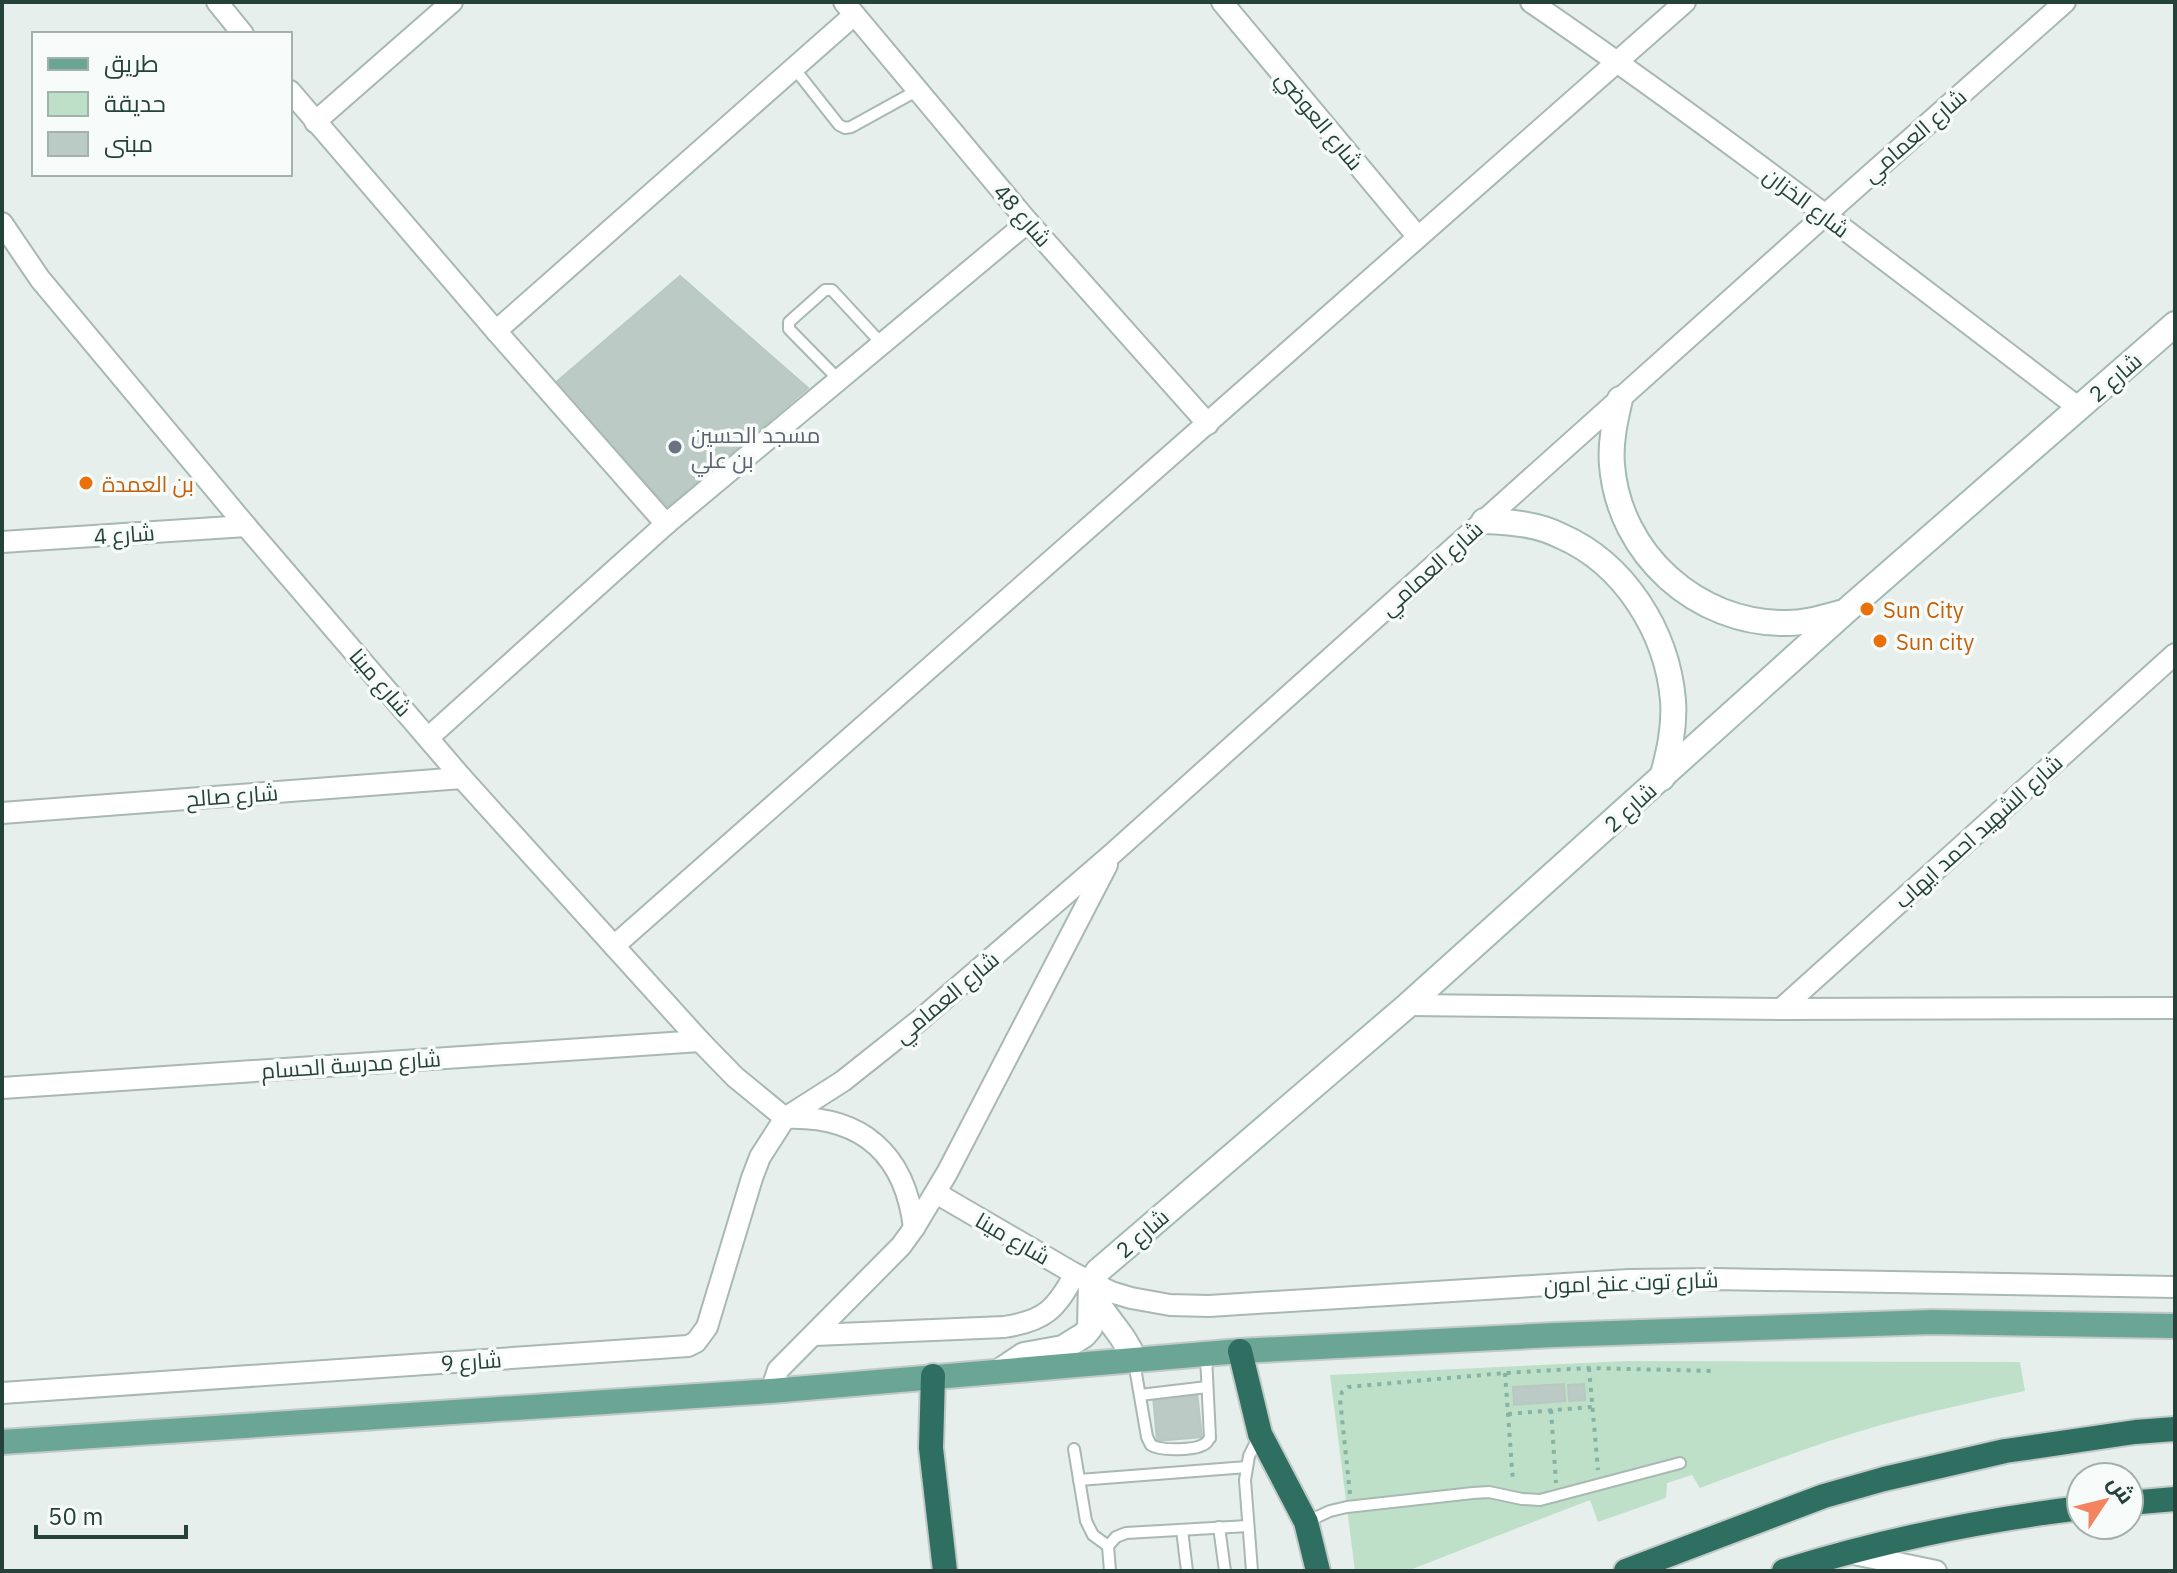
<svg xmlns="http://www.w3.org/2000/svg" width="2177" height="1573" viewBox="0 0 2177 1573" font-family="'IBM Plex Sans',Cairo,sans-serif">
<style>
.green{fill:#bfe0c8}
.building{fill:#bbcac4;stroke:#b8c9c2;stroke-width:2}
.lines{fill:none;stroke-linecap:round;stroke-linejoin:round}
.lane-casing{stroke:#a8b8b2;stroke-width:14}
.street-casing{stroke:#a8b8b2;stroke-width:24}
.secondary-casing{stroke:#a4bbb3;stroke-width:28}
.primary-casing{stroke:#c2cac8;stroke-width:28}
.highway-casing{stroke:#c2cac8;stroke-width:28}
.path{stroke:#86b3a5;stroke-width:4;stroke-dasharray:4 6;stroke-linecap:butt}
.lane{stroke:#fff;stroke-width:10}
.street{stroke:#fff;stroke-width:20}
.secondary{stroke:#fff;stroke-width:24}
.primary{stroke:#6aa596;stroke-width:24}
.highway{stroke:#2f6f62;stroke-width:24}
.worship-dot{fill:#6b7280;stroke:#f7fbf9;stroke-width:3}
.food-dot{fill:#e8710a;stroke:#f7fbf9;stroke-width:3}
.labels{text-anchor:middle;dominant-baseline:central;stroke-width:7;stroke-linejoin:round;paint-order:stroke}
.street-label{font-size:22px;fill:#24423a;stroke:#f7fbf9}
.worship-label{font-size:22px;fill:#5b616d;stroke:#f7fbf9;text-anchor:start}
.food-label{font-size:22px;fill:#c56008;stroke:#f7fbf9;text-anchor:start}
</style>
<rect width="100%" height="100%" fill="#e6efeb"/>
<!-- green -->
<path class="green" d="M1627,1361L2020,1362L2025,1391C1976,1401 1928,1412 1881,1425C1820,1442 1760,1466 1700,1488L1692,1475L1667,1483L1666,1498L1598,1522L1590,1500L1407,1571H1355L1330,1375Z"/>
<!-- building -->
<g class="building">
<polygon points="680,276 808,388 668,507 554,384"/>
<polygon points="1564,1384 1565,1401 1514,1405 1513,1387"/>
<polygon points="1584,1384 1585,1400 1569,1401 1568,1385"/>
<polygon points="1197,1392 1202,1437 1157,1441 1153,1396"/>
</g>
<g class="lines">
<defs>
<g id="lane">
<polyline points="794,68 839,125 845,128 851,127 918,90"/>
<polyline points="839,380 789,329 789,322 825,290 832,290 882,344"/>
<path d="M1134,1362L1147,1437L1151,1445C1160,1451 1197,1451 1206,1443C1208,1442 1208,1439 1210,1438L1206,1356"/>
<polyline points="1140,1395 1207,1387"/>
<polyline points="1074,1449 1086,1521 1093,1535 1108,1546"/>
<polyline points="1079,1480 1247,1467"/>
<polyline points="1306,1522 1330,1511 1347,1507 1473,1493 1489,1492 1522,1499 1540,1500 1680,1463"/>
<polyline points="1219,1527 1225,1571"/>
<polyline points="1182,1530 1187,1571"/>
<polyline points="1110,1571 1108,1546 1116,1537 1126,1533 1248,1526"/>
<polyline points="1252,1571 1245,1480 1249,1456 1259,1436"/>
</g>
<g id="street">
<polyline points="217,2 243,34"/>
<polyline points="844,2 1028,222 1208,424"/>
<polyline points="1222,2 1418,237"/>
<path d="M1531,2C1718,130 1898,270 2079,408"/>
<polyline points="290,91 496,331 666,524"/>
<polyline points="315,122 452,2"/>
<polyline points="2,223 40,279 246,526 462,778 700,1041 735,1077 785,1118"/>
<polyline points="496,331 854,15"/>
<polyline points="2,542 246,526"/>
<polyline points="429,737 666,524 1028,222"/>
<polyline points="2,813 462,778"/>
<polyline points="614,946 1685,2"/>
<polyline points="1408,1005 1781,1009 2175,1008"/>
<polyline points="1781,1009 2175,654"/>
<polyline points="2,1088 700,1041"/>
<path d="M785,1118C861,1115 905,1153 914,1228"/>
<polyline points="936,1193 1075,1274 1111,1292 1131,1298 1170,1305 1209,1306 1629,1280 1715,1279 2175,1287"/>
<path d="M815,1335L1004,1327C1045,1321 1056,1309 1075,1274"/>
<polyline points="771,1391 778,1370 901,1246 914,1228 947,1173 1107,865"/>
<polyline points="2,1393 688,1346 696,1342 707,1327 752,1178 760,1157 785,1118 843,1081 921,1019 1112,854 1825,215 2065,2"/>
<polyline points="1849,1553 1936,1571"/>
</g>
<g id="secondary">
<path d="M1620,399C1615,421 1610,443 1612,465C1619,554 1697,624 1786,623C1805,623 1822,618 1840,613"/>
<path d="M1484,521C1511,522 1537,524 1561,536C1625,564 1667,632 1673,700C1675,727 1669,753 1662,778"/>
<path d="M1091,1291C1102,1316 1124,1333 1134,1359"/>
<polyline points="1003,1369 1024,1355 1063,1348 1084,1335 1090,1328 1091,1282 1098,1271 1408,1005 1847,610 2175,324"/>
</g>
<polyline id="primary" points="2,1442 771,1391 1240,1351 1554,1335 1932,1322 2175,1326"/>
<g id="highway">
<polyline points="1240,1351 1260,1434 1306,1522 1318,1571"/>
<polyline points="933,1376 931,1448 945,1571"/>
<polyline points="2129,1503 2175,1499"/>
<polyline points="1626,1571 1824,1496 1884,1479 2005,1451 2135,1432 2175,1429"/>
<path d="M1784,1571C1880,1541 1981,1520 2081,1508"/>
</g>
</defs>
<!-- lane casing -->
<use href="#lane" class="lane-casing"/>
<!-- street casing -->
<use href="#street" class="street-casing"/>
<!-- secondary casing -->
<use href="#secondary" class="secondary-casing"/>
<!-- primary casing -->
<use href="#primary" class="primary-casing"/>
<!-- highway casing -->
<use href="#highway" class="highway-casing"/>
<!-- path -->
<g class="path">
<polyline points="1589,1368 1598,1470"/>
<polyline points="1505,1373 1513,1482"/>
<polyline points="1551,1410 1556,1483"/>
<polyline points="1508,1414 1592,1407"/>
<polyline points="1350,1494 1340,1399 1342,1392 1348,1387 1505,1373 1589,1368 1714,1371"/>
</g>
<!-- lane -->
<use href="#lane" class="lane"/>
<!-- street -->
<use href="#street" class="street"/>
<!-- secondary -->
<use href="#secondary" class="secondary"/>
<!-- primary -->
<use href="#primary" class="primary"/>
<!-- highway -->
<use href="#highway" class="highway"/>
</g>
<!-- markers -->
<circle class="worship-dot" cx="675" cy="447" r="8"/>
<g class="food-dot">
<circle cx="86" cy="483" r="8"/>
<circle cx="1867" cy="609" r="8"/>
<circle cx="1880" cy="641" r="8"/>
</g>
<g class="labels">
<!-- street labels -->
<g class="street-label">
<text transform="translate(1320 120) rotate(50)">شارع العوضي</text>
<text transform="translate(1914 135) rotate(-41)">شارع العمامي</text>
<text transform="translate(1807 202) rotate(37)">شارع الخزان</text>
<text transform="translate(1023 215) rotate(49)">شارع 48</text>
<text transform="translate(2115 377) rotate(-41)">شارع 2</text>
<text transform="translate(124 534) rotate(-4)">شارع 4</text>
<text transform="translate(1431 568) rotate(-42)">شارع العمامي</text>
<text transform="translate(381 682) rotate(49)">شارع مينا</text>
<text transform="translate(232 795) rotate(-4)">شارع صالح</text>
<text transform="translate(1630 807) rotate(-42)">شارع 2</text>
<text transform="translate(1978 831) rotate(-42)">شارع الشهيد احمد ايهاب</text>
<text transform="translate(946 997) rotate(-40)">شارع العمامي</text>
<text transform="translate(351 1064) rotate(-4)">شارع مدرسة الحسام</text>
<text transform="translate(1142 1233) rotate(-41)">شارع 2</text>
<text transform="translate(1013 1238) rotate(30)">شارع مينا</text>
<text transform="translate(1631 1282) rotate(-2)">شارع توت عنخ امون</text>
<text transform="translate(471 1361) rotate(-4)">شارع 9</text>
</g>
<!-- worship labels -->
<g class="worship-label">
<text x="691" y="434">مسجد الحسين<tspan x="691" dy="25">بن علي</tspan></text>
</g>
<!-- food labels -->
<g class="food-label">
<text x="102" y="483">بن العمدة</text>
<text x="1883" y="609">Sun City</text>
<text x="1896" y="641">Sun city</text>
</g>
</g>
<!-- border -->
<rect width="2177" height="1573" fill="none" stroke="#24423a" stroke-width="8"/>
<!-- legend -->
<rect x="32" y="32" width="260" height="144" fill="#f7fbf9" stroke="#a3b1ad" stroke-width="2"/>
<rect x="48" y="58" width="40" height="12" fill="#6aa596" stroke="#a3b1ad" stroke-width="2"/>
<text x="104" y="72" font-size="24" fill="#24423a">طريق</text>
<rect x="48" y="92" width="40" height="24" fill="#bfe0c8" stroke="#a3b1ad" stroke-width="2"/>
<text x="104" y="112" font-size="24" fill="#24423a">حديقة</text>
<rect x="48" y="132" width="40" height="24" fill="#bbcac4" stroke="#a3b1ad" stroke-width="2"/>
<text x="104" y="152" font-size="24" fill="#24423a">مبنى</text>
<!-- north arrow -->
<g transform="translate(2105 1501) rotate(55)"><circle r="38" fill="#f7fbf9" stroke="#a3b1ad" stroke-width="2"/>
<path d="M0-6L14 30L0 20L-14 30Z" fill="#f4845f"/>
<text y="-12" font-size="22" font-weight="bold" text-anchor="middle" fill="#24423a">ش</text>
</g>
<!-- scale -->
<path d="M36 1525v12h150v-12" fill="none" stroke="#24423a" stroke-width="4"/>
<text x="48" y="1525" font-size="24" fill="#24423a" stroke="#f7fbf9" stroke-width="6" paint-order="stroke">50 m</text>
</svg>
